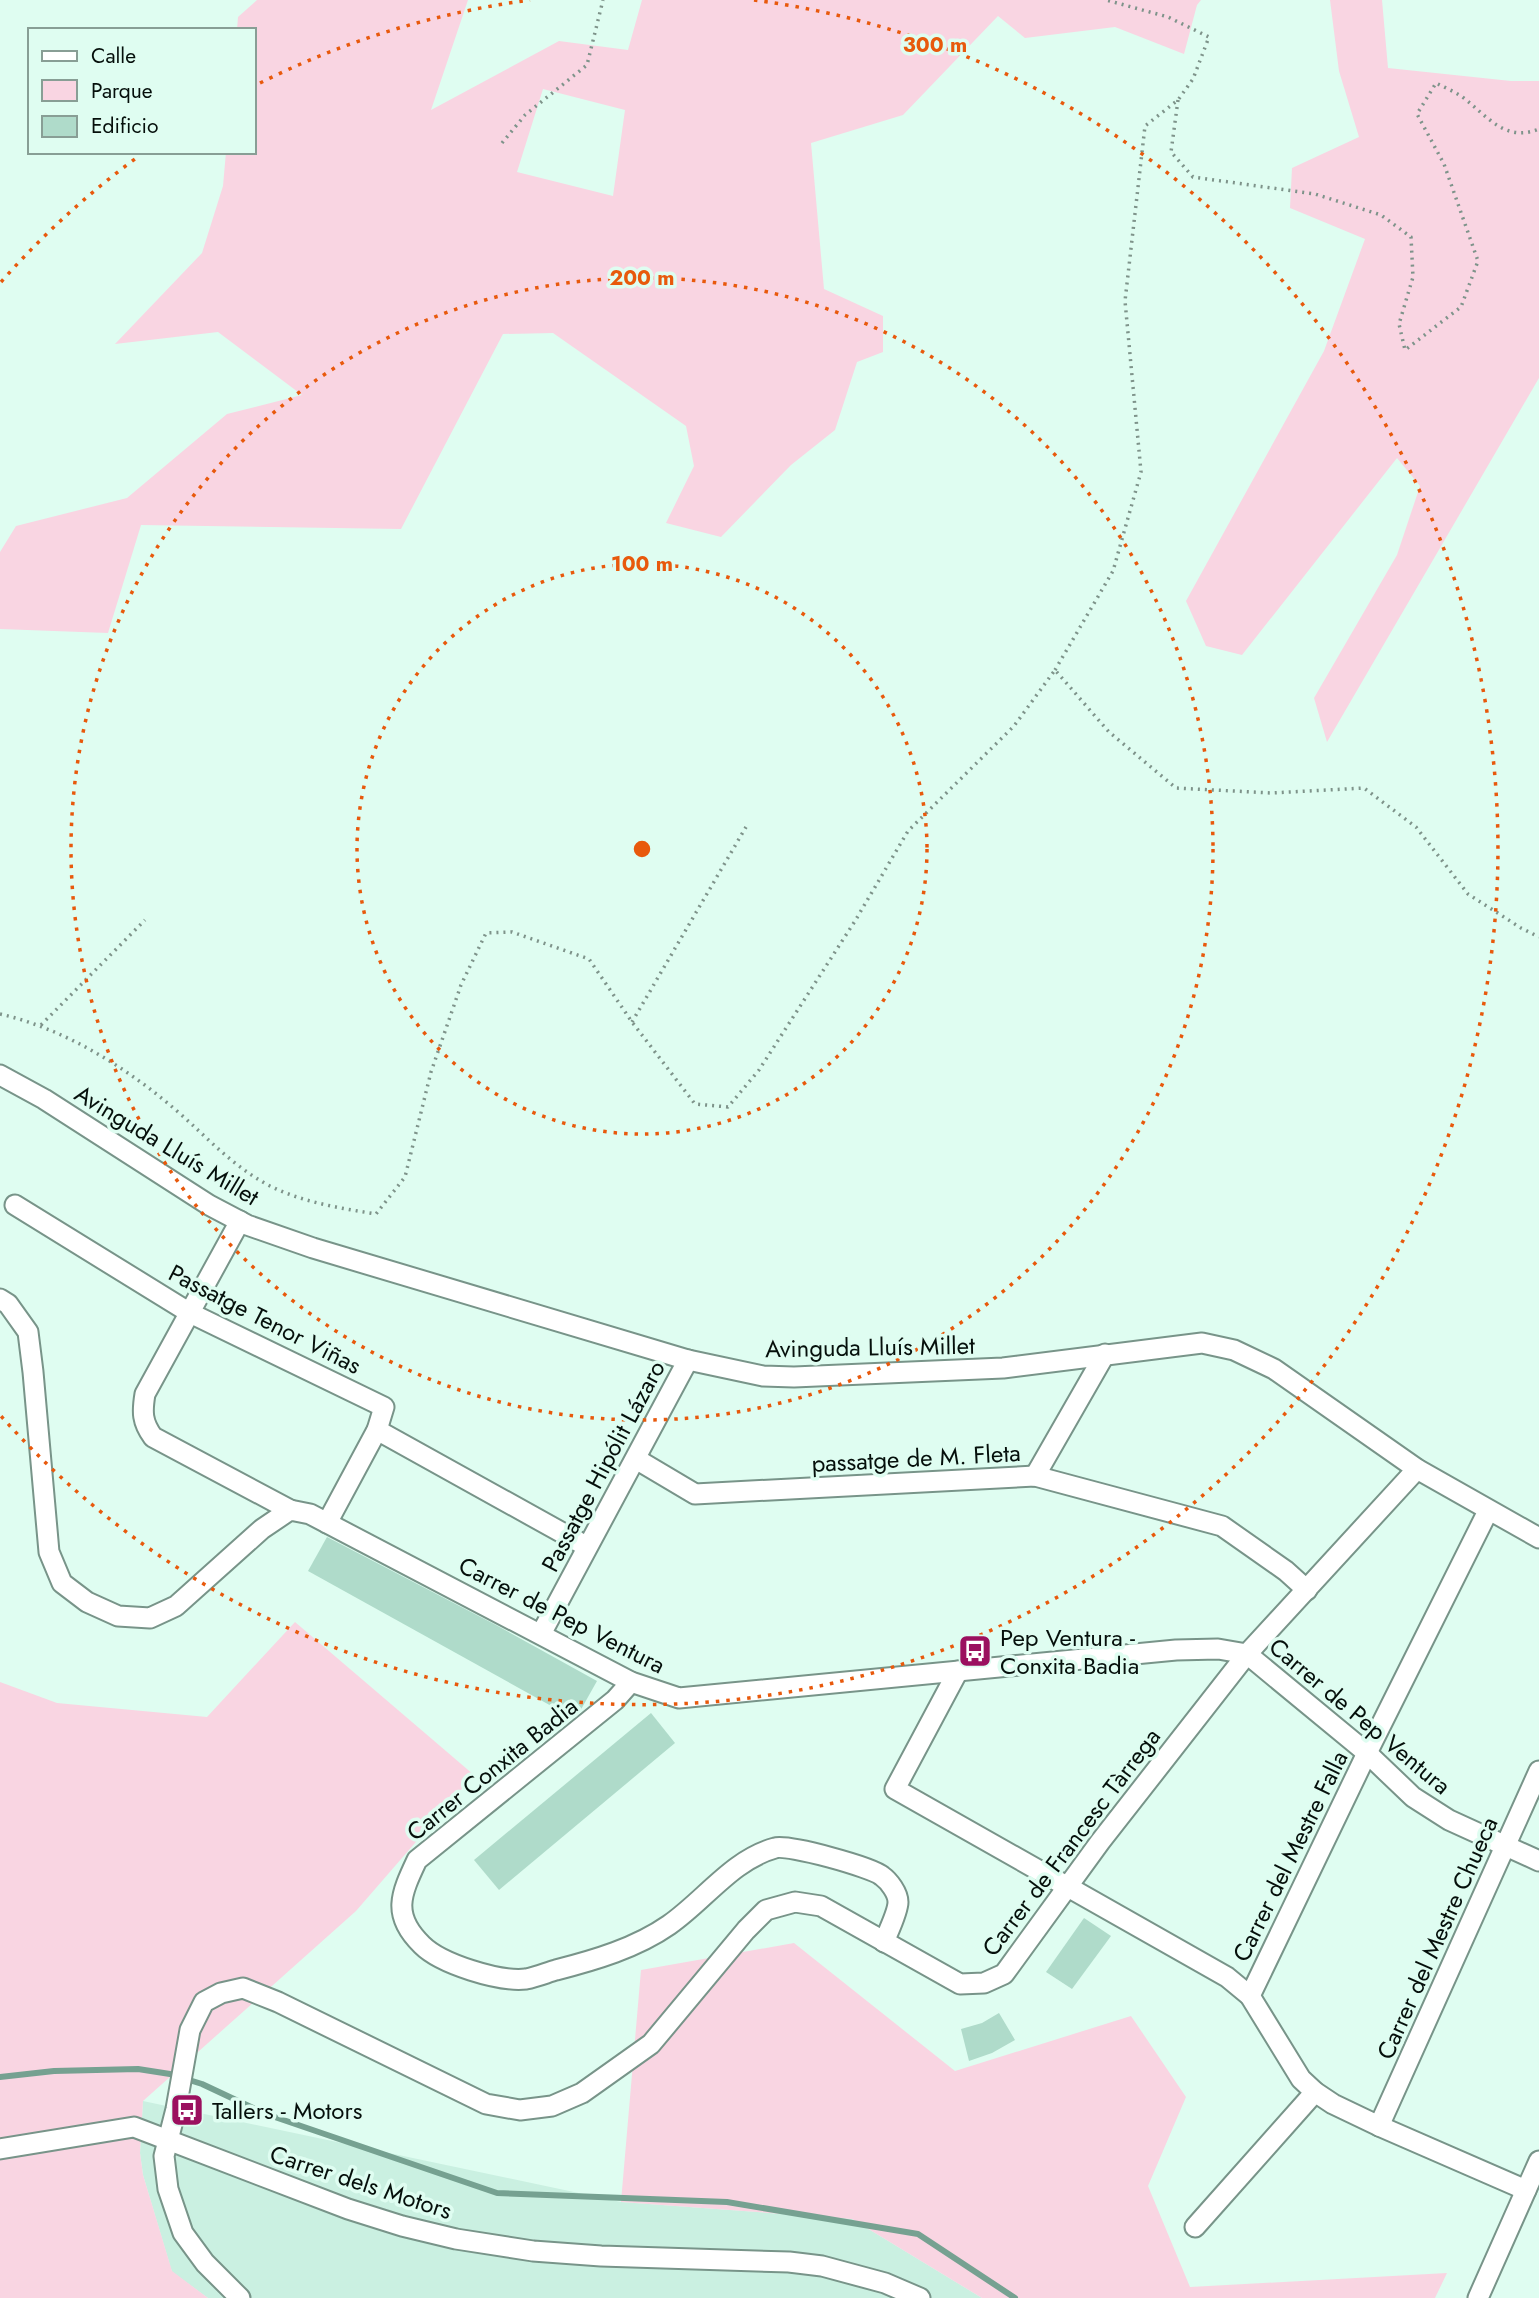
<svg xmlns="http://www.w3.org/2000/svg" width="1539" height="2298" viewBox="0 0 1539 2298" font-family="Jost,sans-serif">
<style>
.built{fill:#caf0e1}
.green{fill:#f9d5e2;fill-rule:evenodd}
.lines{fill:none;stroke-linecap:round;stroke-linejoin:round}
.stream{stroke:#76a191;stroke-width:6}
.building{fill:#afdbca}
.minor-casing{stroke:#789489;stroke-width:23}
.path{stroke:#7e938a;stroke-width:3.5;stroke-dasharray:2 5;stroke-linecap:butt}
.minor{stroke:#fff;stroke-width:19}
.ring{fill:none;stroke:#e8590c;stroke-width:3.5;stroke-dasharray:3.5 7}
.labels{text-anchor:middle;dominant-baseline:central;stroke-width:7;stroke-linejoin:round;paint-order:stroke}
.street-label{font-size:24px;fill:#050f0b;stroke:#dffdf1}
.poi-label{font-size:24px;fill:#050f0b;stroke:#dffdf1;text-anchor:start}
.centre{fill:#e8590c;stroke:#dffdf1;stroke-width:3.5}
.ring-label{font-size:21px;text-anchor:middle;font-weight:bold;fill:#e8590c;stroke:#dffdf1;stroke-width:7;stroke-linejoin:round;paint-order:stroke}
</style>
<rect width="100%" height="100%" fill="#dffdf1"/>
<!-- built -->
<polygon class="built" points="143,2101 621,2202 852,2219 982,2298 208,2298 172,2272 143,2175 140,2153"/>
<!-- green -->
<g class="green">
<path d="M257,0H468L431,110L559,41L628,50L642,0H1201L1197,5L1184,54L1115,27L1025,38L998,16L903,115L811,143L824,289L883,316V352L857,362L835,430L791,465L721,537L666,523L694,466L686,426L553,333L503,334L401,529L141,525L108,633L0,629V552L16,526L127,498L227,414L302,395L218,332L115,344L202,253L223,186L226,152H254V30H237L238,17ZM543,89L625,110L613,196L517,172Z"/>
<polygon points="1330,0 1382,0 1388,68 1511,81 1539,81 1539,378 1327,742 1314,698 1397,555 1420,486 1397,458 1242,655 1206,646 1186,601 1324,351 1365,239 1290,208 1292,168 1359,137 1339,71"/>
<polygon points="295,1622 474,1775 356,1911 143,2101 140,2153 143,2175 172,2271 208,2298 0,2298 0,1682 57,1703 207,1717"/>
<polygon points="794,1943 955,2071 1131,2016 1186,2097 1148,2186 1190,2287 1447,2273 1435,2298 982,2298 852,2219 621,2202 641,1970"/>
</g>
<g class="lines">
<!-- stream -->
<polyline class="stream" points="0,2077 54,2071 138,2069 170,2074 202,2084 266,2114 497,2193 727,2202 918,2234 1015,2298"/>
</g>
<!-- building -->
<g class="building">
<polygon points="327,1537 496,1625 597,1681 579,1713 573,1718 308,1571"/>
<polygon points="651,1713 675,1743 499,1890 474,1860"/>
<polygon points="1084,1918 1111,1936 1072,1989 1046,1972"/>
<polygon points="999,2013 1015,2040 992,2053 969,2061 961,2029 982,2023"/>
</g>
<g class="lines">
<defs>
<g id="minor">
<polyline points="0,1075 44,1099 209,1205 247,1225 313,1248 688,1360 763,1376 794,1377 1003,1368 1202,1343 1234,1350 1274,1369 1417,1469 1539,1538"/>
<polyline points="15,1205 190,1313 384,1407 377,1430 327,1523"/>
<path d="M240,1221L145,1394C142,1412 142,1422 153,1437L290,1510"/>
<polyline points="0,1299 8,1304 28,1332 33,1372 49,1552 62,1583 87,1602 118,1616 150,1618 176,1606 262,1529 290,1510 310,1514 631,1682 679,1698 1176,1650 1218,1649 1247,1654 1367,1753 1413,1797 1449,1820 1539,1861"/>
<polyline points="377,1430 586,1546"/>
<polyline points="636,1459 695,1494 1035,1476 1222,1526 1286,1571 1307,1590"/>
<polyline points="1035,1476 1105,1354"/>
<polyline points="541,1634 688,1360"/>
<polyline points="958,1671 895,1789 1227,1977 1250,1996 1301,2079 1315,2092 1333,2104 1379,2126 1526,2190"/>
<path d="M631,1682L615,1700L417,1860C401,1894 391,1915 422,1945C441,1964 499,1982 526,1979C536,1977 546,1973 556,1970C595,1960 636,1948 669,1925C705,1900 732,1860 775,1848C788,1844 871,1867 882,1876C889,1881 898,1893 898,1902C898,1912 888,1932 884,1942"/>
<polyline points="1250,1996 1367,1753 1488,1511"/>
<polyline points="1379,2126 1539,1771"/>
<polyline points="0,2149 134,2127 348,2209 402,2226 456,2239 533,2251 601,2256 789,2262 822,2266 885,2283 920,2298"/>
<polyline points="1195,2227 1315,2092"/>
<polyline points="240,2298 205,2263 183,2233 168,2189 164,2156 176,2109 190,2030 204,2002 221,1993 243,1988 278,2002 486,2104 520,2110 552,2106 582,2093 651,2044 746,1930 766,1910 795,1902 821,1906 960,1984 984,1983 1004,1974 1100,1842 1247,1654 1417,1469"/>
<polyline points="1478,2298 1539,2161"/>
</g>
</defs>
<!-- minor casing -->
<use href="#minor" class="minor-casing"/>
<!-- path -->
<g class="path">
<path d="M1178,100L1171,152L1193,177L1315,194L1381,215L1411,237L1413,277L1399,324L1405,350L1461,307L1478,261L1444,164L1417,114L1436,83C1444,87 1453,91 1461,96C1487,115 1504,143 1539,129"/>
<polyline points="502,143 525,115 587,65 603,0"/>
<polyline points="1055,670 1113,571 1141,472 1125,301 1145,126 1178,100 1193,79 1209,37 1168,17 1106,0"/>
<path d="M0,1014C65,1029 126,1067 177,1111C208,1138 230,1164 268,1185C301,1202 339,1208 376,1214L405,1177L431,1072L461,985L486,933L512,932L589,959L632,1022L695,1104L728,1107L759,1070L855,921L908,831L1014,726L1055,670L1109,732L1176,788L1271,793L1364,788L1416,827L1468,894L1521,928L1539,937"/>
<polyline points="632,1022 746,827"/>
<polyline points="41,1025 145,920"/>
</g>
<!-- minor -->
<use href="#minor" class="minor"/>
</g>
<!-- distance rings -->
<g class="ring">
<circle cx="642" cy="849" r="285"/>
<circle cx="642" cy="849" r="571"/>
<path d="M1 282A856 856 0 0 1 139 156M260 83A856 856 0 0 1 530 0M754 0A856 856 0 1 1 1 1416"/>
</g>
<!-- icons -->
<defs>
<symbol id="bus-square" viewBox="-11 -11 22 22"><rect x="-9" y="-9" width="18" height="18" rx="4" fill="#9b105f" stroke="#dffdf1"/><path d="M-5-6H5V4H4V6H2V4H-2V6H-4V4H-5ZM-3.5-4V0h7V-4ZM-3.5 1.2v1.5H-2V1.2ZM2 1.2v1.5H3.5V1.2Z" fill="#fff"/></symbol>
</defs>
<g fill-rule="evenodd">
<use href="#bus-square" x="956" y="1632" width="38" height="38"/>
<use href="#bus-square" x="168" y="2091" width="38" height="38"/>
</g>
<g class="labels">
<!-- street labels -->
<g class="street-label">
<text transform="translate(167 1145) rotate(31)">Avinguda Lluís Millet</text>
<text transform="translate(265 1319) rotate(27)">Passatge Tenor Viñas</text>
<text transform="translate(870 1347) rotate(-1)">Avinguda Lluís Millet</text>
<text transform="translate(916 1458) rotate(-3)">passatge de M. Fleta</text>
<text transform="translate(603 1466) rotate(-62)">Passatge Hipólit Lázaro</text>
<text transform="translate(562 1615) rotate(27)">Carrer de Pep Ventura</text>
<text transform="translate(1360 1716) rotate(40)">Carrer de Pep Ventura</text>
<text transform="translate(492 1769) rotate(-39)">Carrer Conxita Badia</text>
<text transform="translate(1071 1842) rotate(-53)">Carrer de Francesc Tàrrega</text>
<text transform="translate(1290 1856) rotate(-64)">Carrer del Mestre Falla</text>
<text transform="translate(1437 1938) rotate(-66)">Carrer del Mestre Chueca</text>
<text transform="translate(361 2182) rotate(18)">Carrer dels Motors</text>
</g>
<!-- poi labels -->
<g class="poi-label">
<text x="1000" y="1637">Pep Ventura -<tspan x="1000" dy="28">Conxita Badia</tspan></text>
<text x="212" y="2110">Tallers - Motors</text>
</g>
</g>
<circle cx="642" cy="849" r="10" class="centre"/>
<g class="ring-label">
<text x="935" y="52">300 m</text>
<text x="642" y="285">200 m</text>
<text x="642" y="571">100 m</text>
</g>
<!-- legend -->
<rect x="28" y="28" width="228" height="126" fill="#dffdf1" stroke="#889e95" stroke-width="2"/>
<rect x="42" y="51" width="35" height="10" fill="#ffffff" stroke="#889e95" stroke-width="2"/>
<text x="91" y="63" font-size="21" fill="#050f0b">Calle</text>
<rect x="42" y="80" width="35" height="21" fill="#f9d5e2" stroke="#889e95" stroke-width="2"/>
<text x="91" y="98" font-size="21" fill="#050f0b">Parque</text>
<rect x="42" y="116" width="35" height="21" fill="#afdbca" stroke="#889e95" stroke-width="2"/>
<text x="91" y="133" font-size="21" fill="#050f0b">Edificio</text>
</svg>
